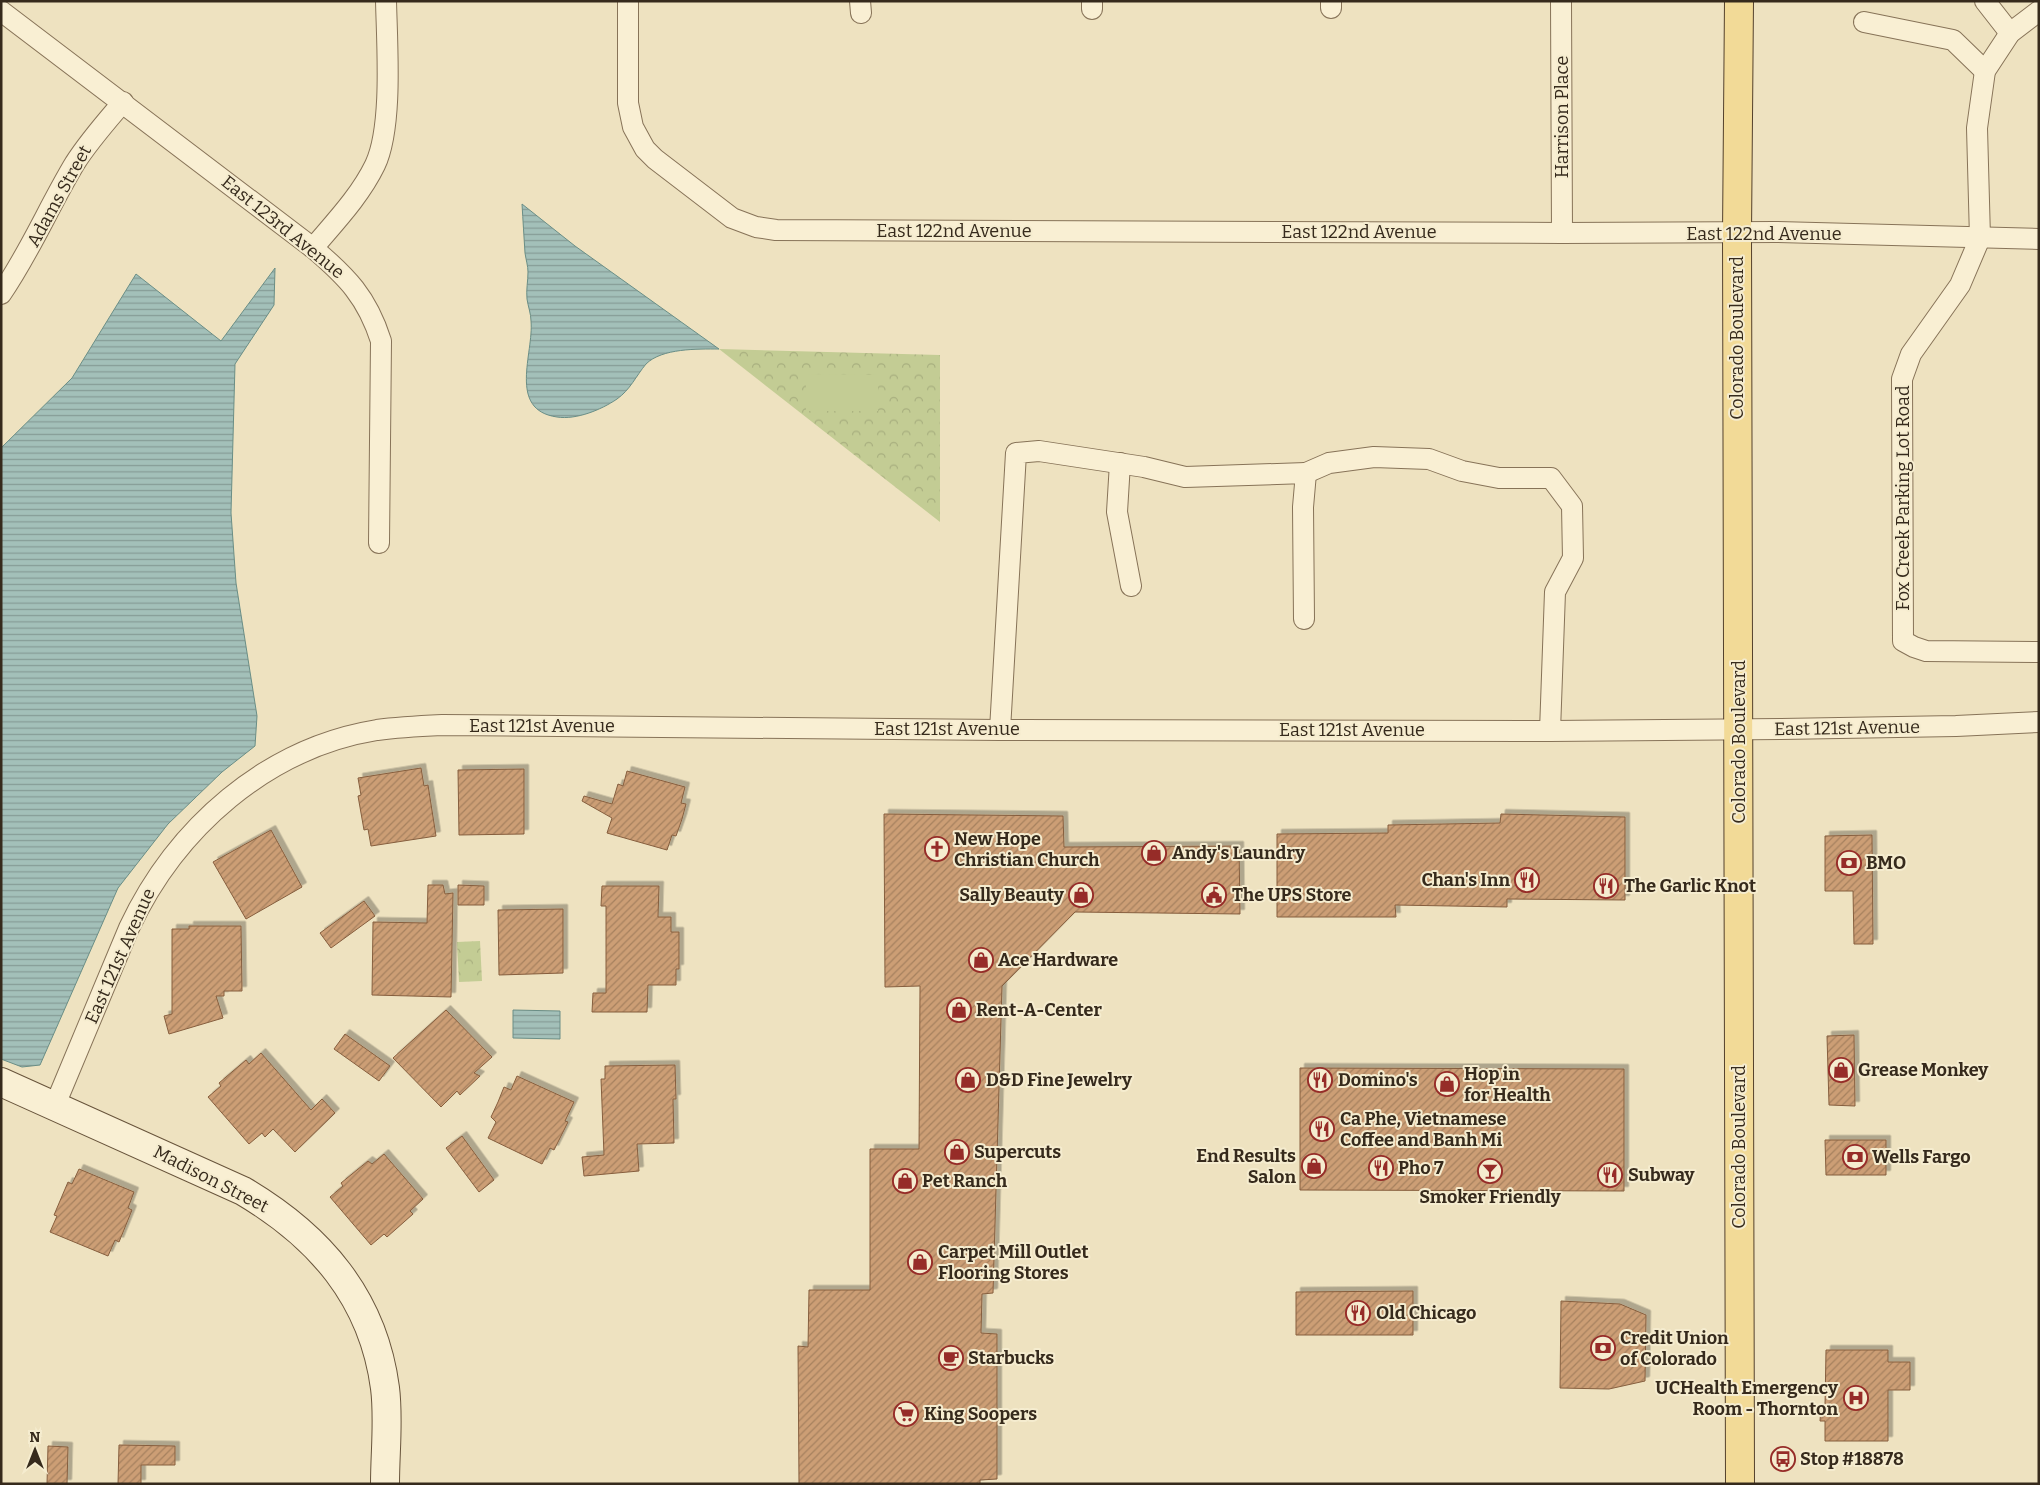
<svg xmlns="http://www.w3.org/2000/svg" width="2040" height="1485" viewBox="0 0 2040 1485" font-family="Bitter,serif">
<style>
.park{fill:url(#park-crowns)}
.pitch{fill:#c3cc94}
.water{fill:url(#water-rules);stroke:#6a8e86}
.building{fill:url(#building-hatch);stroke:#865e3e;filter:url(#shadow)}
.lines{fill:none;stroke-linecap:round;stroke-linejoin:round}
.street-casing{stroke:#877358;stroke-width:22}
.secondary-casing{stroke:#68543b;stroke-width:30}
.primary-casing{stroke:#54412c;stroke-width:30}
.street{stroke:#f9efd3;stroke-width:20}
.secondary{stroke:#f9efd3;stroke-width:28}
.primary{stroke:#f2da97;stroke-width:28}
.labels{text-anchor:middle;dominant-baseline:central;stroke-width:4;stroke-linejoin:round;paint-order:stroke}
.street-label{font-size:18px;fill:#362a1c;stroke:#f5eccf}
.poi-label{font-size:18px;font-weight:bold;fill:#362a1c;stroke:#f5eccf;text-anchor:start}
</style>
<defs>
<pattern id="park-crowns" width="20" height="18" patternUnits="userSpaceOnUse" patternTransform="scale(1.25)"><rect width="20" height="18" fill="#c3cc94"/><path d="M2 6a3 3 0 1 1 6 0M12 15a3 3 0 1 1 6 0" fill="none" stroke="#a8af7f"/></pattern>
<pattern id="water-rules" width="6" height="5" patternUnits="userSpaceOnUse" patternTransform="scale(1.25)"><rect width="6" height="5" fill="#a3c0b9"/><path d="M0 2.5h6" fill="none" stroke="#869c96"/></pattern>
<pattern id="building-hatch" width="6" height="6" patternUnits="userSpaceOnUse" patternTransform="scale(1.25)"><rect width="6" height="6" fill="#cc9e75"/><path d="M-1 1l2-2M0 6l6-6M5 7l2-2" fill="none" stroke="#a6815f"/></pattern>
<filter id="shadow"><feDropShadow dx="4.5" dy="-4.5" stdDeviation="0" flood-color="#0004"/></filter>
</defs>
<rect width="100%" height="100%" fill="#eee2c0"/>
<!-- park -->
<g class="park">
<polygon points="719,349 940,355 940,522"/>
<polygon points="480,941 482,981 459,982 457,942"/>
</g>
<!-- pitch -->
<polygon class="pitch" points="806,374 878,375 878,411 806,411"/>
<!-- water -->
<g class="water">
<path d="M522,204L575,246L719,349C698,349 662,348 646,364C636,376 630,390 617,399C601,410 576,420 557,417C507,410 534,353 531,321C531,314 528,306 527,299C526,290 528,281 528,272C528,266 526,260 525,253C524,237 523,221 522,204Z"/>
<polygon points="275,268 274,305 235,364 231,513 236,583 257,716 255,746 222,772 168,824 118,888 40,1065 22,1067 1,1059 1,448 72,378 136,274 221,341"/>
<polygon points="513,1010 560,1011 560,1039 513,1038"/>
</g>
<!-- building -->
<g class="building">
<polygon points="421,768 424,786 428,785 436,836 371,846 368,829 364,830 358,796 361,795 358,778"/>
<polygon points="524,769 524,834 459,835 458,770"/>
<polygon points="627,771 685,787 681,803 686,804 682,819 676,836 672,835 667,850 607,833 612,818 582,801 584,796 612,804 618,784 623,786"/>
<polygon points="884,814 1063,816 1064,847 1239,846 1240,914 1075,912 1002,986 993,1293 982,1294 981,1333 997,1334 997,1479 980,1480 980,1484 799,1484 798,1346 808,1347 809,1290 870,1290 870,1149 919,1149 920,986 885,987"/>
<polygon points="1501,814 1625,817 1625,900 1507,899 1507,907 1395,905 1396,917 1277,917 1277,834 1388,833 1388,825 1500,823"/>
<polygon points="271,830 302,887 246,919 213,862"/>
<polygon points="1872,835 1873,944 1854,944 1853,891 1825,891 1825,836"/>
<polygon points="428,885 443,885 445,894 453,893 451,997 372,995 373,922 427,923"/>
<polygon points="458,885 484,886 484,905 458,905"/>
<polygon points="602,886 659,886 658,917 671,917 671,932 679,932 679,969 676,969 676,985 648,985 647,1012 592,1012 593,993 606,993 606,906 601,906"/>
<polygon points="364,901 375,916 331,948 320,933"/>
<polygon points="563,909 563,973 499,975 498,910"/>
<polygon points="189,926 241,926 242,991 224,991 224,996 216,996 223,1018 169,1034 164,1016 172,1014 172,929 189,929"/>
<polygon points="446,1010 492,1057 474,1073 480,1076 460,1095 457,1091 441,1107 393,1058"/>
<polygon points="345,1034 390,1066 379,1081 334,1049"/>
<polygon points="1854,1035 1855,1106 1829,1105 1827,1036"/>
<polygon points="261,1053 311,1110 322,1099 335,1113 295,1152 273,1129 265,1137 262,1133 249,1144 208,1097 221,1086 219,1083 246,1060 249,1064"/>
<polygon points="675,1065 676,1099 673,1099 674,1143 637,1144 639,1171 584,1176 582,1157 604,1155 601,1079 605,1079 605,1066"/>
<polygon points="1300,1068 1624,1069 1624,1191 1300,1190"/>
<polygon points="517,1076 574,1102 565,1121 568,1122 554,1150 550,1148 542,1164 488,1138 496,1122 491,1117 498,1102 504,1087 511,1090"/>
<polygon points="462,1136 494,1180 479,1192 446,1148"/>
<polygon points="1825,1140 1886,1140 1886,1175 1826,1175"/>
<polygon points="384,1154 423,1199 410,1211 413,1214 387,1237 384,1234 371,1245 330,1197 343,1186 341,1183 368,1161 372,1164"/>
<polygon points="79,1169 134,1192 128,1208 132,1210 119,1242 115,1240 108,1256 50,1232 57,1216 54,1215 68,1182 72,1184"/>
<polygon points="1413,1291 1413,1335 1296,1335 1296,1292"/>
<polygon points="1561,1301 1620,1304 1646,1315 1645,1381 1609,1389 1560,1388"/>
<polygon points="1826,1350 1888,1350 1888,1362 1910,1362 1910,1390 1888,1390 1888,1441 1825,1441 1825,1421 1820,1421 1821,1406 1825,1406"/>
<polygon points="119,1445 175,1446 175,1465 141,1465 141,1484 118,1484"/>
<polygon points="48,1446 68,1447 67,1484 47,1484"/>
</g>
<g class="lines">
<defs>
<g id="street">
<polyline points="628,1 628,103 633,127 645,149 655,159 732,218 756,227 776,230 1562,233 1776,232 2039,239"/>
<polyline points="860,1 861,13"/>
<polyline points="1561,1 1562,233"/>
<polyline points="1985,1 2010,33"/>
<polyline points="1331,8 1331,1"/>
<polyline points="1092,9 1092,1"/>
<path d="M1,11L313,248C347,277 367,297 381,341L379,543"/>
<polyline points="2039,11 2010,33 1985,71 1977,128 1980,238 1960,285 1911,354 1902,379 1903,641 1914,647 1926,651 2039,652"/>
<polyline points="1864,22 1953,40 1985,71"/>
<path d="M313,248C335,222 360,196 375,165C393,127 387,45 386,1"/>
<path d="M1,294C30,252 49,206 75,163C89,141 106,122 123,102"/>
<polyline points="1120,463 1117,512 1131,586"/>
<polyline points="1306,473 1329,463 1374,457 1429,459 1462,471 1499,478 1551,478 1572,506 1573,558 1555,592 1550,731"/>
<polyline points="1000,730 1016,453 1039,451 1144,467 1185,477 1306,473 1303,507 1304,619"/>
<path d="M55,1105L129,928C176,828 266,748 377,730C399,727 420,726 442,725L1000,730L1550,731L1781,729L1956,726L2039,722"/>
</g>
<path id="secondary" d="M1,1082L243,1191C319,1236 373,1297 385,1388C389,1419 385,1452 385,1484"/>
<polyline id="primary" points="1739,1 1737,233 1740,1484"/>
</defs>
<!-- street casing -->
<use href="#street" class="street-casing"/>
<!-- secondary casing -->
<use href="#secondary" class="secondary-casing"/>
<!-- primary casing -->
<use href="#primary" class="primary-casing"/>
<!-- street -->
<use href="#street" class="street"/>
<!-- secondary -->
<use href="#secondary" class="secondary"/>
<!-- primary -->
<use href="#primary" class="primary"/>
</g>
<!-- icons -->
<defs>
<symbol id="church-ring" viewBox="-11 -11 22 22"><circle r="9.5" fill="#f5eccf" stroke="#962c28" stroke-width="1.5"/><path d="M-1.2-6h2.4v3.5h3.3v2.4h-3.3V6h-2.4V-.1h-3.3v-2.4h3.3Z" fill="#962c28"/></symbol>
<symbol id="shop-ring" viewBox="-11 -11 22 22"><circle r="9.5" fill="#f5eccf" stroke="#962c28" stroke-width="1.5"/><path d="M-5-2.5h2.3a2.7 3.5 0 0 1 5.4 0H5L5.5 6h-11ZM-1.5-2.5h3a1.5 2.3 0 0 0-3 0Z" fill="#962c28"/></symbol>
<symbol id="bank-ring" viewBox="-11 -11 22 22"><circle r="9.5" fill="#f5eccf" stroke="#962c28" stroke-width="1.5"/><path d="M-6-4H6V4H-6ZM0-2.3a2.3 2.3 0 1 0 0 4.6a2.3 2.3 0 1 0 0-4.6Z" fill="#962c28"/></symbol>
<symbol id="restaurant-ring" viewBox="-11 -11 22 22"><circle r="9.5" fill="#f5eccf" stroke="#962c28" stroke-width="1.5"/><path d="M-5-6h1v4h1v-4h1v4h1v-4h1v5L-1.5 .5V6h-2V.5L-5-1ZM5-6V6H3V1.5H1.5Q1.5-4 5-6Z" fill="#962c28"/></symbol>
<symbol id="civic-ring" viewBox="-11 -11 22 22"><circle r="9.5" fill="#f5eccf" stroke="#962c28" stroke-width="1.5"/><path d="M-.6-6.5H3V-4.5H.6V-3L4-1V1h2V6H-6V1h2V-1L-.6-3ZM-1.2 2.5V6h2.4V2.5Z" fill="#962c28"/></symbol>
<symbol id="bar-ring" viewBox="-11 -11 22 22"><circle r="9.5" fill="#f5eccf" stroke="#962c28" stroke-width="1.5"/><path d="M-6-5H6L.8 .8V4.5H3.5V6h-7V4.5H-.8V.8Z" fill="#962c28"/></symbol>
<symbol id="cafe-ring" viewBox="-11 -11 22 22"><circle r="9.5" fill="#f5eccf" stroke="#962c28" stroke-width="1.5"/><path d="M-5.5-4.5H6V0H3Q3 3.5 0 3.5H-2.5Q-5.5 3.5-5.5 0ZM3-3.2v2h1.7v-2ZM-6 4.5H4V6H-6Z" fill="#962c28"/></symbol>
<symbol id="hospital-ring" viewBox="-11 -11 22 22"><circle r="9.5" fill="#f5eccf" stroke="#962c28" stroke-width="1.5"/><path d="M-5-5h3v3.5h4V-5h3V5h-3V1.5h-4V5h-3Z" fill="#962c28"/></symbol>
<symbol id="supermarket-ring" viewBox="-11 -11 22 22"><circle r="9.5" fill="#f5eccf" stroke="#962c28" stroke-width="1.5"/><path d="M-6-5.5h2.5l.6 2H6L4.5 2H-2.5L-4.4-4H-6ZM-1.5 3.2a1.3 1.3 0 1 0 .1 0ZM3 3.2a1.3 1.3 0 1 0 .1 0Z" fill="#962c28"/></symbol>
<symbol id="bus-ring" viewBox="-11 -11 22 22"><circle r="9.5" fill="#f5eccf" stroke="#962c28" stroke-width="1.5"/><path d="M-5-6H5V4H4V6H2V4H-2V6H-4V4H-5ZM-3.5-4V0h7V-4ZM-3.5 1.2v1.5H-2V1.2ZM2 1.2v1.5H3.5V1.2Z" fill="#962c28"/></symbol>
</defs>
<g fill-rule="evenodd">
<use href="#church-ring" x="923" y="835" width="28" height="28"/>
<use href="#shop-ring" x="1140" y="839" width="28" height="28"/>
<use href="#bank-ring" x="1835" y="849" width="28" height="28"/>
<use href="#restaurant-ring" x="1513" y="866" width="28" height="28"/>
<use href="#restaurant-ring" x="1592" y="872" width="28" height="28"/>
<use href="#shop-ring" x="1067" y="881" width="28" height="28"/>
<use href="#civic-ring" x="1200" y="881" width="28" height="28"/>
<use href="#shop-ring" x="967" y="946" width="28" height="28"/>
<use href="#shop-ring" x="945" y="996" width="28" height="28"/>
<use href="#shop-ring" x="1827" y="1056" width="28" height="28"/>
<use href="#shop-ring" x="954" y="1066" width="28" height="28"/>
<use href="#restaurant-ring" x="1306" y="1066" width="28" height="28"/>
<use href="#shop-ring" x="1433" y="1070" width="28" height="28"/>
<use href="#restaurant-ring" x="1308" y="1115" width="28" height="28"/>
<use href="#shop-ring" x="943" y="1138" width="28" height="28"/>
<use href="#bank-ring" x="1841" y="1143" width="28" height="28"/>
<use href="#shop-ring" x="1300" y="1152" width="28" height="28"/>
<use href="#restaurant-ring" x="1367" y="1154" width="28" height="28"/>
<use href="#bar-ring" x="1476" y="1157" width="28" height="28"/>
<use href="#restaurant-ring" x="1596" y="1161" width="28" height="28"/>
<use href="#shop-ring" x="891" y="1167" width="28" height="28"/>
<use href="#shop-ring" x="906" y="1248" width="28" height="28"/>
<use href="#restaurant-ring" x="1344" y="1299" width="28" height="28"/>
<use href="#bank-ring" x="1589" y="1334" width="28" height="28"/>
<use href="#cafe-ring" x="937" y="1344" width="28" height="28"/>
<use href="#hospital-ring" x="1842" y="1384" width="28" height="28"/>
<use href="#supermarket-ring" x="892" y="1400" width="28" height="28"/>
<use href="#bus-ring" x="1769" y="1445" width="28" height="28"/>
</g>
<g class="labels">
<!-- street labels -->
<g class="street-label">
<text transform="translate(1562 117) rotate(-90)">Harrison Place</text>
<text transform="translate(59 196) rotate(-61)">Adams Street</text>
<text transform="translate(283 227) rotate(39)">East 123rd Avenue</text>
<text x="954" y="231">East 122nd Avenue</text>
<text x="1359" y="232">East 122nd Avenue</text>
<text x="1764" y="234">East 122nd Avenue</text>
<text transform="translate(1737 338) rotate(-90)">Colorado Boulevard</text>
<text transform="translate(1903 498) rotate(-90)">Fox Creek Parking Lot Road</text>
<text x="542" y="726">East 121st Avenue</text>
<text transform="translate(1847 728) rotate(-1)">East 121st Avenue</text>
<text x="947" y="729">East 121st Avenue</text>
<text x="1352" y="730">East 121st Avenue</text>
<text transform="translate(1739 742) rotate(-90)">Colorado Boulevard</text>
<text transform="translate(120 956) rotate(-66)">East 121st Avenue</text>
<text transform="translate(1739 1147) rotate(-90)">Colorado Boulevard</text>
<text transform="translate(211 1179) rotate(27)">Madison Street</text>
</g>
<!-- poi labels -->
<g class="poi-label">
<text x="954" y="839">New Hope<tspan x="954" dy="21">Christian Church</tspan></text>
<text x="1172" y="853">Andy's Laundry</text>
<text x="1866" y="863">BMO</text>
<text x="1510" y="880" text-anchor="end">Chan's Inn</text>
<text x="1624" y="886">The Garlic Knot</text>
<text x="1064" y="895" text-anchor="end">Sally Beauty</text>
<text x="1232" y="895">The UPS Store</text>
<text x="998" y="960">Ace Hardware</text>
<text x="976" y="1010">Rent-A-Center</text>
<text x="1858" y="1070">Grease Monkey</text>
<text x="1464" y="1074">Hop in<tspan x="1464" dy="21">for Health</tspan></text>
<text x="986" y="1080">D&amp;D Fine Jewelry</text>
<text x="1338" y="1080">Domino's</text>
<text x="1340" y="1119">Ca Phe, Vietnamese<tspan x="1340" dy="21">Coffee and Banh Mi</tspan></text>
<text x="974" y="1152">Supercuts</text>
<text x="1296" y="1156" text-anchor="end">End Results<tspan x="1296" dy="21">Salon</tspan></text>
<text x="1872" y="1157">Wells Fargo</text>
<text x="1398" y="1168">Pho 7</text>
<text x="1628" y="1175">Subway</text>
<text x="922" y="1181">Pet Ranch</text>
<text x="1490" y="1197" text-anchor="middle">Smoker Friendly</text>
<text x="938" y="1252">Carpet Mill Outlet<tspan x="938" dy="21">Flooring Stores</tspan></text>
<text x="1376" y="1313">Old Chicago</text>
<text x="1620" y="1338">Credit Union<tspan x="1620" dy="21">of Colorado</tspan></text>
<text x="968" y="1358">Starbucks</text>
<text x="1838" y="1388" text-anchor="end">UCHealth Emergency<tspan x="1838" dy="21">Room - Thornton</tspan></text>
<text x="924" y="1414">King Soopers</text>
<text x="1800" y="1459">Stop #18878</text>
</g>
</g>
<!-- border -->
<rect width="2040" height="1485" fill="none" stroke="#362a1c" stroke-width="5"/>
<!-- north arrow -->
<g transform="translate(35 1450)" stroke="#f5eccf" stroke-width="4" paint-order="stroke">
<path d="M0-4L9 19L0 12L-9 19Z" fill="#362a1c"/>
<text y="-8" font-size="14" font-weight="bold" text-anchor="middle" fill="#362a1c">N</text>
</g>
</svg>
